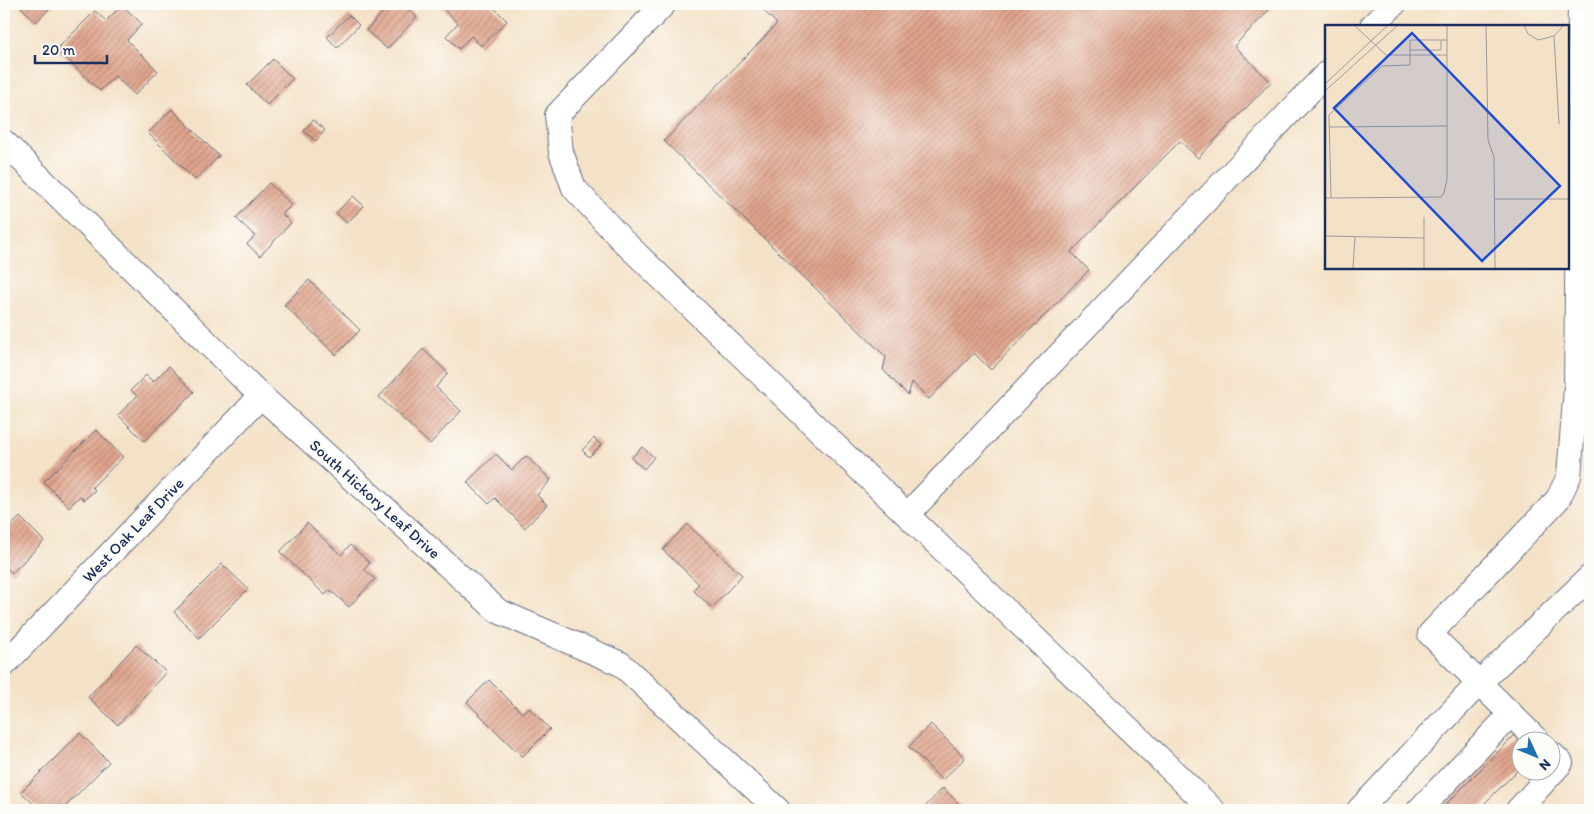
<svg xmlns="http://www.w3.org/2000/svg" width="1594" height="814" viewBox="0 0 1594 814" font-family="Itim,sans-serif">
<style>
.building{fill:url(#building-hatch)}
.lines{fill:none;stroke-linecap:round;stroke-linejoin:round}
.minor-casing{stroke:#676e83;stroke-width:26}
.minor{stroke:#fff;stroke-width:24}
.labels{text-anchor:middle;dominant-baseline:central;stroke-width:5;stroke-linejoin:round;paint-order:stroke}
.street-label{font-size:16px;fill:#1b2f5e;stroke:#fdfcf7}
.inset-road{fill:none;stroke:#9d9a9e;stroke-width:1}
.view{fill:#1d4ed8;fill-opacity:0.15;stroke:#1d4ed8;stroke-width:2.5}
.inset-edge{fill:none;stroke:#1b2f5e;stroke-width:2.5}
</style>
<defs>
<pattern id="building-hatch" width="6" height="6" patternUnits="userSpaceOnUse" patternTransform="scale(1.25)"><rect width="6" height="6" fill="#e0a48c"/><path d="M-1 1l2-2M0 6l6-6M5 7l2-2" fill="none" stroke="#b58676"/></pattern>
</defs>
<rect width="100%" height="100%" fill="#fdfcf7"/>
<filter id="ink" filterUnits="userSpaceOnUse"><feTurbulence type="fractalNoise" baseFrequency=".02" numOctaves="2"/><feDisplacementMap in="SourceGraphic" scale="10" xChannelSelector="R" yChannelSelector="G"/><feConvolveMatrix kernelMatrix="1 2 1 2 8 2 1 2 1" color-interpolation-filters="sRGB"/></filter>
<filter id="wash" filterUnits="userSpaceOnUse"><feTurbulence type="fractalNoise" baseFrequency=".0096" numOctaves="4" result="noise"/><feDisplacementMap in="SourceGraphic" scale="20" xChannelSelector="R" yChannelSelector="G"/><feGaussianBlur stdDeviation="1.12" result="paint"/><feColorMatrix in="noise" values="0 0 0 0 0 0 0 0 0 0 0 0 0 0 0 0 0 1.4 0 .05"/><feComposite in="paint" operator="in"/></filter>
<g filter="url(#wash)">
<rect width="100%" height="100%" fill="#f4e2c8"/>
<g id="blocks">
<!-- building -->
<g class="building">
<polygon points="18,4 54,4 36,22"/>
<polygon points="391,4 402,4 417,17 387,49 366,30"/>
<polygon points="442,4 490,4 507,21 481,46 471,36 459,49 446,36 458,23 440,6"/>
<polygon points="757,4 1275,4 1234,46 1271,82 1198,158 1180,141 1071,252 1089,270 991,370 974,353 929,399 912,382 908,395 883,370 886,357 664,141 777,24"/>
<polygon points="122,5 142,24 127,40 158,71 135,95 115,76 100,91 57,49 95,11 106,21"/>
<polygon points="349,15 359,25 337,48 327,37"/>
<polygon points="273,59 293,79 267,105 247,85"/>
<polygon points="172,109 219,156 195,180 148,133"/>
<polygon points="313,120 325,130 316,141 304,131"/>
<polygon points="269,183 292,205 282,214 291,223 260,256 247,244 255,236 236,218"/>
<polygon points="353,196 364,206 347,223 336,213"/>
<polygon points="309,280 360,330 336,355 284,305"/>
<polygon points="423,349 448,373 436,387 461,411 430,444 379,397"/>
<polygon points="169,366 194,392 144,441 118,415 137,396 131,390 146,375 153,382"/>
<polygon points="96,430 123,457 92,487 95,490 84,500 80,496 69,507 44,482"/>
<polygon points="594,438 601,445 589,457 582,450"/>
<polygon points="642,447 654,457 644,469 631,458"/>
<polygon points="496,454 512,470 526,456 551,480 537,495 547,505 525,528 495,498 489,504 467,482"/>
<polygon points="20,517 44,541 12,573 4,565 4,533"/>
<polygon points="307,523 341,555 350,545 370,563 364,569 375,579 349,607 330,590 325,595 280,552"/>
<polygon points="687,524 742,575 712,608 693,590 699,584 663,550"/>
<polygon points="222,564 248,589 199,638 174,612"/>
<polygon points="136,645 166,672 118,725 88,697"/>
<polygon points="489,680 522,713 528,707 550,729 522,757 467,702"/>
<polygon points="931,724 965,758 942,780 909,747"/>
<polygon points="80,733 109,762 62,810 40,810 21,792"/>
<polygon points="1515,735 1522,741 1522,766 1478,810 1440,810"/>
<polygon points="943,788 961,806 957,810 922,810"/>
</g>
</g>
</g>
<g filter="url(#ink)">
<use href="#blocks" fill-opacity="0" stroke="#676e83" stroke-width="1"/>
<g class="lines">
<defs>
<g id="minor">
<polyline points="664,4 557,115 561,152 574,188 621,239 1213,810"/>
<polyline points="1372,26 1394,4"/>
<polyline points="4,142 261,396 498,611 621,664 778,810"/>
<polyline points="908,514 1326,74"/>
<polyline points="4,665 261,396"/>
<polyline points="1539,742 1430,634 1558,499 1569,476 1576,388 1580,4"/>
<polyline points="1359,810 1478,684 1590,577"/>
<polyline points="1419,810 1511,714"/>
<polyline points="1518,810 1561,763 1552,754"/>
</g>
</defs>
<!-- minor casing -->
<use href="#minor" class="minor-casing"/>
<!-- minor -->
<use href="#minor" class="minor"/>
</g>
</g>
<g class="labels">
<!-- street labels -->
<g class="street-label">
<text transform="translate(375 499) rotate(42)">South Hickory Leaf Drive</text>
<text transform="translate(133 530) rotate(-46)">West Oak Leaf Drive</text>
</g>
</g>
<!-- overview -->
<g transform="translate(1325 25)">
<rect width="244" height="244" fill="#f4e2c8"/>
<path class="inset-road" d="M29,0L61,30H122M161,0L163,115L169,132L170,243M199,0L203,9L213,15L229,11M85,25H116V15M0,59L63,0M0,66L73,0M234,99L229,11L239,0M5,102L122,101M0,173H6L4,90L57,41L85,40V15H122M6,173L116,172L119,168L122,154V0M170,174H244M0,211L99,213M28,243L30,212M99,243V192"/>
<path class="view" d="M87,8L235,161L157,236L9,83Z"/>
<rect width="244" height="244" class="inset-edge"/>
</g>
<!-- margin -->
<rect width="1594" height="814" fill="none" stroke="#fdfcf7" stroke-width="20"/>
<!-- north arrow -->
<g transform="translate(1536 756) rotate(134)"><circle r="24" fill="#fdfcf7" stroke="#a3aaba"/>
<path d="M0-4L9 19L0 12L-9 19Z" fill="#1f6fb2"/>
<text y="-8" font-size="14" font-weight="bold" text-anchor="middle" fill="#1b2f5e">N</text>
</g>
<!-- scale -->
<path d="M35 55v8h72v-8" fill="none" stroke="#1b2f5e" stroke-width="2.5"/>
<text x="42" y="55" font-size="15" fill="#1b2f5e" stroke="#fdfcf7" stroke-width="4" paint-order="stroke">20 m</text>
</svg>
